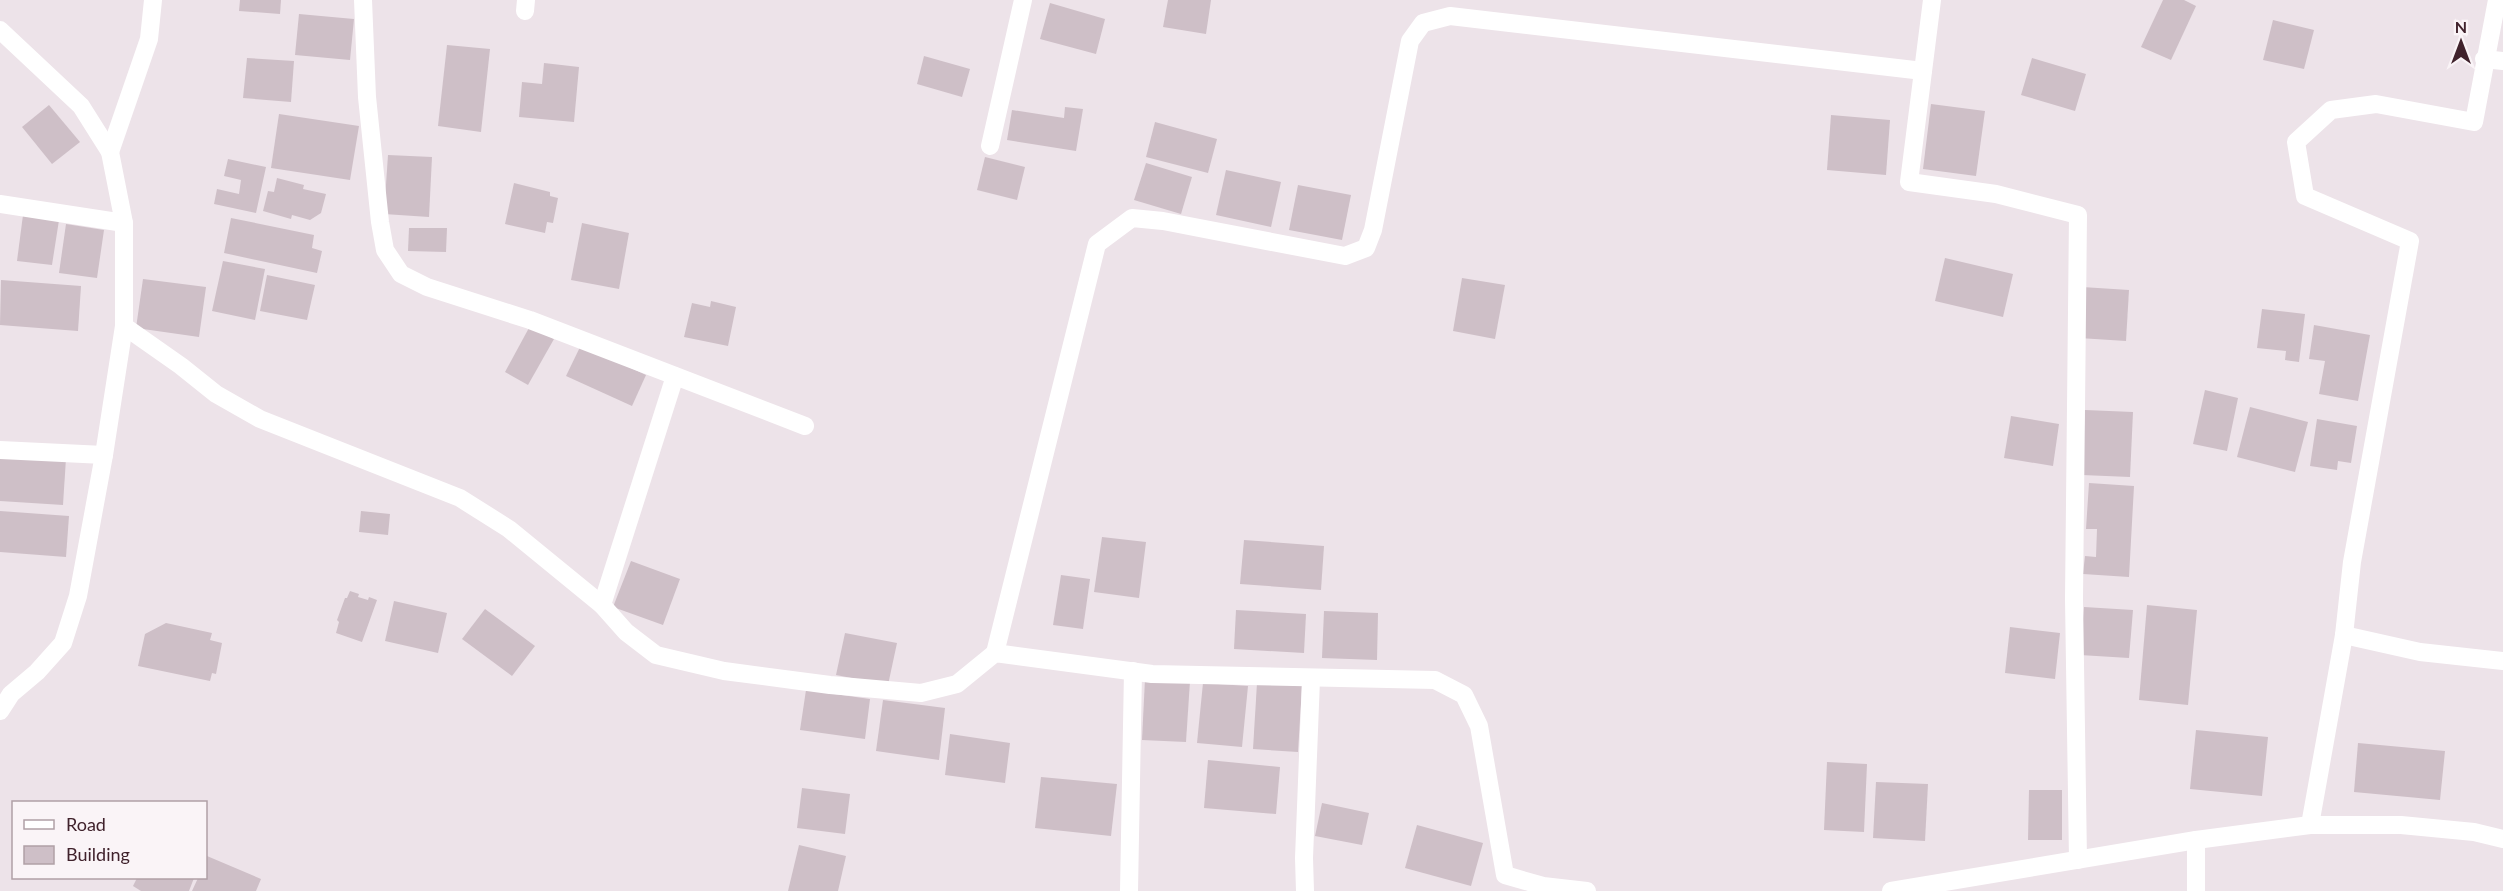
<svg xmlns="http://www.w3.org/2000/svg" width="2503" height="891" viewBox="0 0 2503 891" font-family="Lato,sans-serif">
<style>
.building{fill:#cebfc7}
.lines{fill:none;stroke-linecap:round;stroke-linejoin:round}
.street{stroke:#fff;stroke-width:18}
</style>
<rect width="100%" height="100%" fill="#ede3e9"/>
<!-- building -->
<g class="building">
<polygon points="240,0 281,0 280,14 239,11"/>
<polygon points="1168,0 1211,0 1206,34 1163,27"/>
<polygon points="2163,0 2184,0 2196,6 2171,60 2141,47"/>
<polygon points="1050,3 1105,19 1096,54 1040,39"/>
<polygon points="299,14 354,19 350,60 295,55"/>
<polygon points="2273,20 2314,30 2304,69 2263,60"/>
<polygon points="447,45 490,49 481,132 438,126"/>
<polygon points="924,56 970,69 962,97 917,84"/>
<polygon points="247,58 294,61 291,102 243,98"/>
<polygon points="2032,58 2086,74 2075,111 2021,95"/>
<polygon points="544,63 579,67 574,122 519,117 522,82 542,84"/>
<polygon points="1931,104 1985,111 1976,176 1923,169"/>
<polygon points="49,105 80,142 52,164 22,127"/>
<polygon points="1065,107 1083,109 1076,151 1007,140 1012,110 1064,118"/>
<polygon points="279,114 359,126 350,180 271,168"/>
<polygon points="1831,115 1890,120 1886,175 1827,170"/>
<polygon points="1155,122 1217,139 1208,173 1146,157"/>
<polygon points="388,155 432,157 429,217 384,214"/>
<polygon points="985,157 1025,167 1017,200 977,190"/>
<polygon points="228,159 266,167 256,213 214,204 217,189 239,194 241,180 224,176"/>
<polygon points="1146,163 1192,177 1181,214 1134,200"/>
<polygon points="1226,170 1281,182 1271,227 1216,215"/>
<polygon points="277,178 304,185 303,189 326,194 321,213 310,220 292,215 291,219 263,211 268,191 274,192"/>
<polygon points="514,183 550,192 550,196 558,198 553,223 547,222 545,233 505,224"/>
<polygon points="1298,185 1351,195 1342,240 1289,230"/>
<polygon points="23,215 59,220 52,265 17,261"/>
<polygon points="231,218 314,235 312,248 322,251 317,273 224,253"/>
<polygon points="582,223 629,233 619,289 571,280"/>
<polygon points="66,224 104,230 97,278 59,273"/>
<polygon points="409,228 447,228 446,252 408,251"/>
<polygon points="1945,258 2013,274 2003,317 1935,301"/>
<polygon points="223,261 265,269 255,320 212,311"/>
<polygon points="267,275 315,285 307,320 260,311"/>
<polygon points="1462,278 1505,285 1495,339 1453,331"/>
<polygon points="143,279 206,287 199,337 136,328"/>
<polygon points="1,280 81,286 78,331 0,325"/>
<polygon points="2082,287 2129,290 2126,341 2079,338"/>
<polygon points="711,301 736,307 728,346 684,337 692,303 710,307"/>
<polygon points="2262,309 2305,314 2299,362 2285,360 2286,351 2257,348"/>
<polygon points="2314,325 2370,335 2358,401 2319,394 2325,361 2309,359"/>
<polygon points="530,326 554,339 528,385 505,372"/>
<polygon points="581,345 646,375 632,406 566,376"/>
<polygon points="2205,390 2238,398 2227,451 2193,444"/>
<polygon points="2250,407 2308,422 2295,472 2237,457"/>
<polygon points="2085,410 2133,412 2130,477 2082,475"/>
<polygon points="2011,416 2059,424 2053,466 2004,458"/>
<polygon points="2317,419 2357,426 2351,463 2338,461 2337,470 2310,466"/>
<polygon points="0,453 66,458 63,505 0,501"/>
<polygon points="2089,483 2134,486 2129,577 2083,574 2085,556 2096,557 2097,529 2086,529"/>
<polygon points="0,511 69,516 66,557 0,552"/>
<polygon points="361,511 390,514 388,535 359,532"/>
<polygon points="1102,537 1146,542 1139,598 1094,592"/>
<polygon points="1244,540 1324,546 1321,590 1240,584"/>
<polygon points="631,561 680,579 663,625 613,607"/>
<polygon points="1061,575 1090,579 1083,629 1053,625"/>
<polygon points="350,591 359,594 358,597 368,600 369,597 377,600 362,642 336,633 339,622 337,620 345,598 347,598"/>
<polygon points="394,601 447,613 438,653 385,641"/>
<polygon points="2147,605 2197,610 2188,705 2139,700"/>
<polygon points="2084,607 2133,610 2129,658 2080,655"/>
<polygon points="485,609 535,646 512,676 462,639"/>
<polygon points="1236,610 1306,614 1304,653 1234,649"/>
<polygon points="1324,611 1378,613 1377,660 1322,658"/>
<polygon points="166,623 212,633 210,640 222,643 216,674 212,673 210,681 138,666 145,634"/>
<polygon points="2010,627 2060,633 2055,679 2005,673"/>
<polygon points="845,633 897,643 888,685 836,675"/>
<polygon points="1145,679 1190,681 1186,742 1142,740"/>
<polygon points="1203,683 1248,686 1242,747 1197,743"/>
<polygon points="1257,683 1302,686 1298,752 1253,749"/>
<polygon points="806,690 870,699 865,739 800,730"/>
<polygon points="883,700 945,708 939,760 876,751"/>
<polygon points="2196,730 2268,737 2262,796 2190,789"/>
<polygon points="950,734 1010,743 1005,783 945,775"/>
<polygon points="2358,743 2445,751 2440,800 2354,792"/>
<polygon points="1208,760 1280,767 1276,814 1204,808"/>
<polygon points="1827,762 1867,764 1864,832 1824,830"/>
<polygon points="1041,777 1117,784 1111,836 1035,828"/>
<polygon points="1876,782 1928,784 1925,841 1873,838"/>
<polygon points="802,788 850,794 845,834 797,828"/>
<polygon points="2029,790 2062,790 2062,840 2028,840"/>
<polygon points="1322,803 1369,813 1362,845 1315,836"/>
<polygon points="1417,825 1483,843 1471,886 1405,868"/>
<polygon points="799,845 846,856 838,891 788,891"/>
<polygon points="207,856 261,879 256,891 192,891 198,878 206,878"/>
<polygon points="137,878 194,878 189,891 141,891 133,886"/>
</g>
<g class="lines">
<!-- street -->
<g class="street">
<polyline points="363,0 367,97 380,222 385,250 401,274 427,287 530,320 805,426"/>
<polyline points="1932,0 1909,182 1996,194 2078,215 2074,599 2078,860"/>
<polyline points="525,11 526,0"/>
<polyline points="0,30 81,106 110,152 124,223 124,326 104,455 78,596 63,643 37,672 11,694 0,711"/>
<polyline points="2484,59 2503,61"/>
<polyline points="990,146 1023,0"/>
<polyline points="110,152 149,39 153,0"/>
<polyline points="0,204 124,223"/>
<polyline points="124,326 181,366 216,394 260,419 460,498 509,529 602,605 626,632 656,655 724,671 830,685 921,693 957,684 995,653 1152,674 1435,680 1464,695 1479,726 1505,875 1543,886 1587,891"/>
<polyline points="0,450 104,455"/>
<polyline points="602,605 675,376"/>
<polyline points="2344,635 2420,652 2503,661"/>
<polyline points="995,653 1097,244 1132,218 1163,221 1345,256 1366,248 1373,230 1410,41 1423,23 1450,16 1923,71"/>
<polyline points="2310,825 2344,635 2352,562 2410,241 2305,196 2296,142 2331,110 2376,104 2474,122 2497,0"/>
<polyline points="2196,840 2196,891"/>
<polyline points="1129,891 1133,671"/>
<polyline points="1305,891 1304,858 1311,679"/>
<polyline points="1891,891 2196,840 2310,825 2401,825 2474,832 2503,839"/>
</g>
</g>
<!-- legend -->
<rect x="12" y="801" width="195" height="78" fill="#faf4f7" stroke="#b0a0a6" stroke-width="1.5"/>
<rect x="24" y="820" width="30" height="9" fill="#ffffff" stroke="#b0a0a6" stroke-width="1.5"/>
<text x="66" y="831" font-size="18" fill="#40222c">Road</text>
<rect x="24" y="846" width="30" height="18" fill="#cebfc7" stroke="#b0a0a6" stroke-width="1.5"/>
<text x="66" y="861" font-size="18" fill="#40222c">Building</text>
<!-- north arrow -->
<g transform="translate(2461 42)" stroke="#faf4f7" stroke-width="4.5" paint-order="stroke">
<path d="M0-4.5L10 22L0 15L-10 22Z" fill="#40222c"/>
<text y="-9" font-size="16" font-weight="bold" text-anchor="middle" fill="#40222c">N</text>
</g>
</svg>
